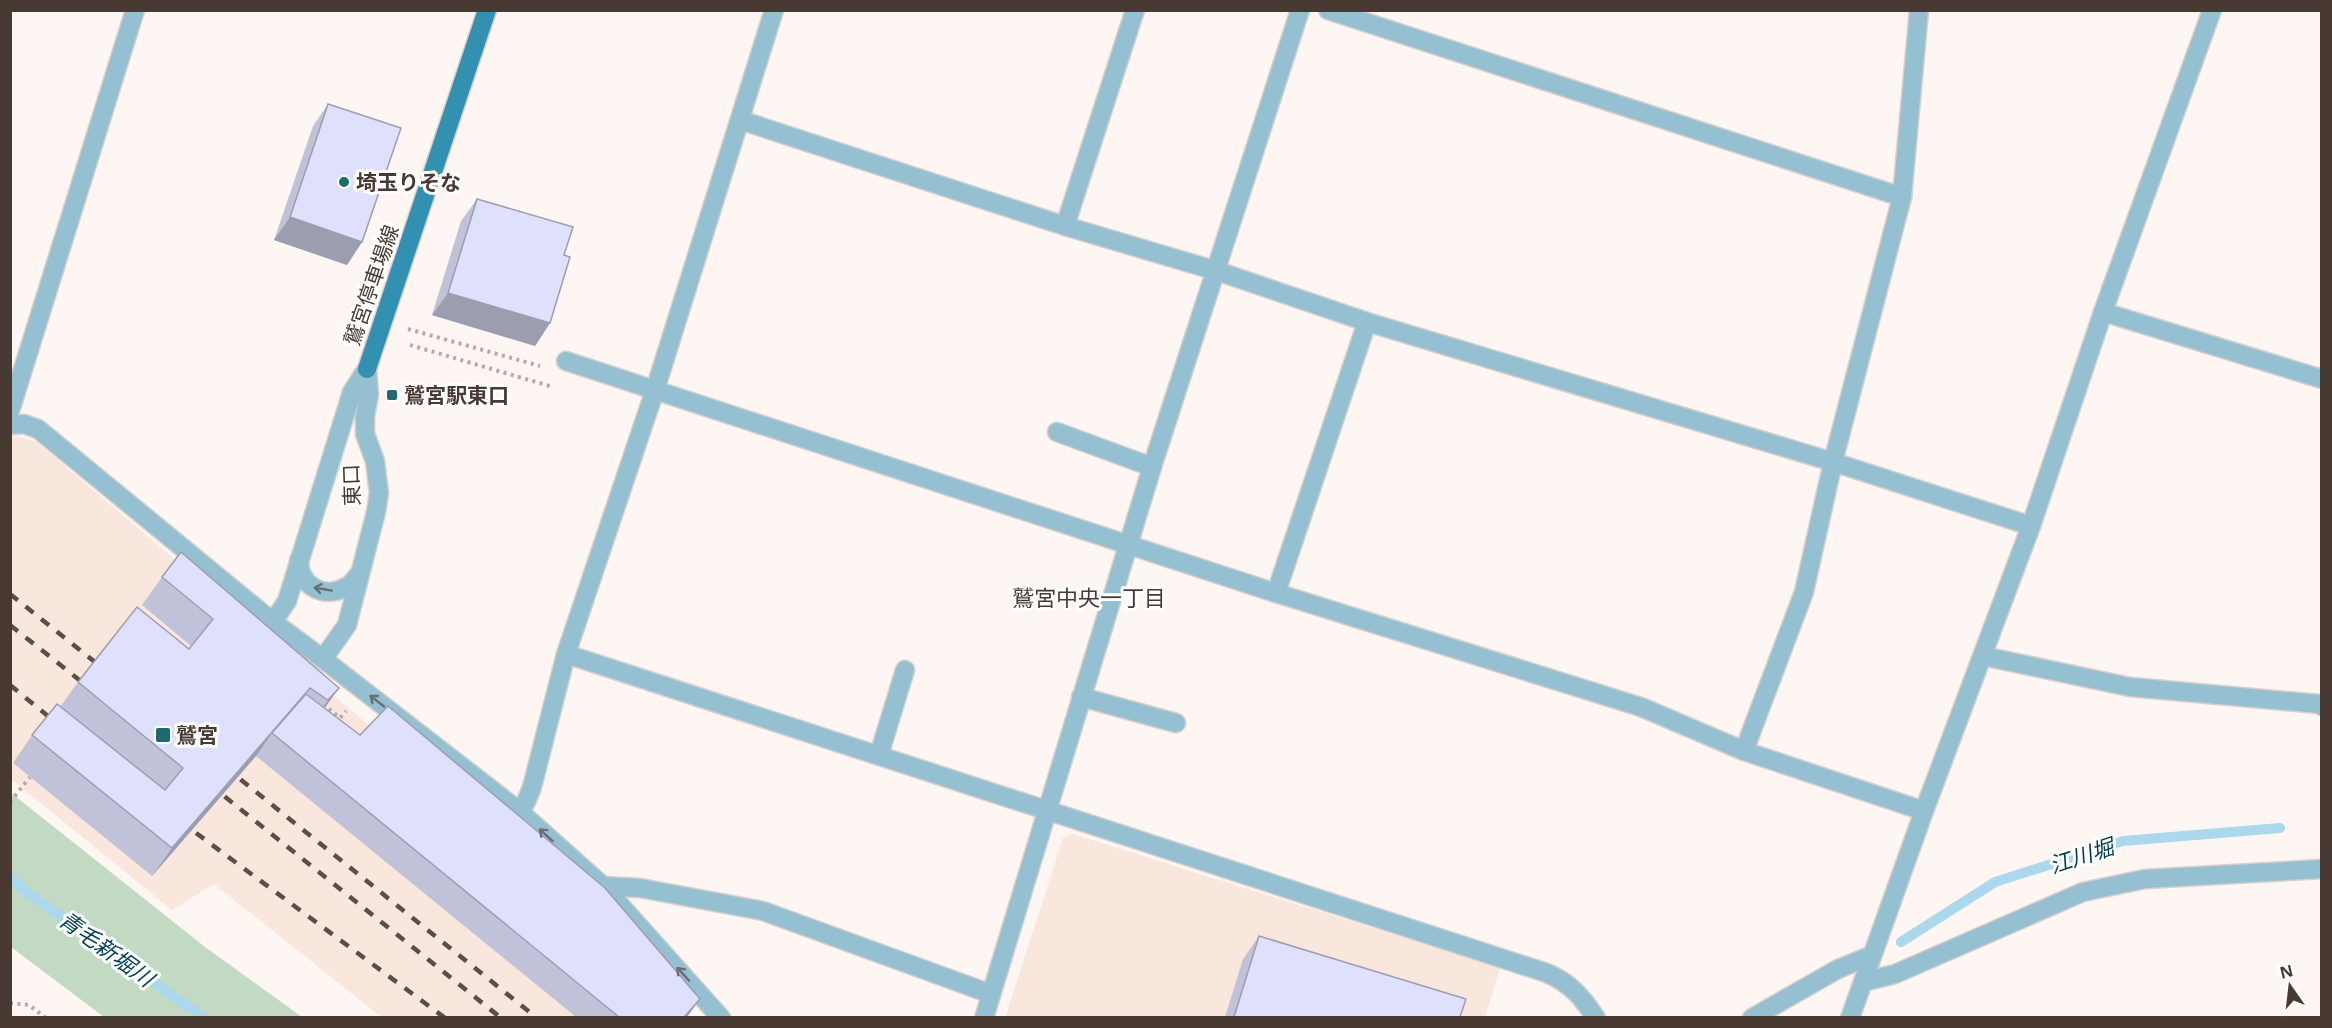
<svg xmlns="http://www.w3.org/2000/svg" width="2332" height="1028" viewBox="0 0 2332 1028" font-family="'Noto Sans','Noto Sans JP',sans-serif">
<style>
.built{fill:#f9e7de}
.green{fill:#c2dac4}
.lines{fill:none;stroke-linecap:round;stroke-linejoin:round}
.stream{stroke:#acd8ee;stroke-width:10}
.minor-casing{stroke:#d9d0cc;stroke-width:21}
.major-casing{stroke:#d9d0cc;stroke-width:21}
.path{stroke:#b5aba6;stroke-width:4;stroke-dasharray:3 4.5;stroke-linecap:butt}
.minor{stroke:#95c0d2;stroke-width:18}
.major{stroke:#3290b0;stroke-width:18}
.rail{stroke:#5b4d47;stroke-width:4.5;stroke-dasharray:10 10;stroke-linecap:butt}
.wall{fill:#c0c2d9}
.shaded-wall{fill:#9c9eb0}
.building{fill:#dfe1fc;stroke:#9c9eb0;stroke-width:1.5}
.oneway{stroke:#676f72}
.poi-dot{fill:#1e6b6f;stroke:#fff;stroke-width:2}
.labels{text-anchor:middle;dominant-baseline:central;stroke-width:6;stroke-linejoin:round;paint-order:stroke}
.poi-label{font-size:21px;font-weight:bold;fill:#483932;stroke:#fff;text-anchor:start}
.street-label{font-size:21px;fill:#483932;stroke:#fff}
.neighbourhood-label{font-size:22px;fill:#483932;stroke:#fff}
.water-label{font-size:22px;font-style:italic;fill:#003e55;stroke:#fff}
</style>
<rect width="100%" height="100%" fill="#fdf6f2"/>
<!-- built -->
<g class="built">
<polygon points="10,434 37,442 372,728 686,1017 381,1017 214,884 172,910 11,779"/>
<polygon points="1073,834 1500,968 1485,1017 1005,1018 1063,838"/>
</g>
<!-- green -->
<polygon class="green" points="10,792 205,947 302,1017 104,1017 11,947"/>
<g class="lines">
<!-- stream -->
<g class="stream">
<polyline points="10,878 21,888 204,1018"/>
<polyline points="1901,942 1995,882 2123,841 2280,828"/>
</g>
<defs>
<g id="minor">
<polyline points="1328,10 1902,197"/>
<polyline points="740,120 1065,226 1217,271 1367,322 1833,462 2031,526"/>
<polyline points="1065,226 1135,10"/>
<polyline points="2103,312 2322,379"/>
<polyline points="566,361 1276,593 1641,707 1744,751 1924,811"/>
<polygon points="367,369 369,394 365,416 365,434 375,461 379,493 376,512 347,625 323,659 273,622 287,601 352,392"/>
<polyline points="10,411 135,10"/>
<polyline points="10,425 24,424 38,429 273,622"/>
<polyline points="1057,432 1152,467"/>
<path d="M299,560C299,585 323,600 346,587C351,585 355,579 359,574"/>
<polyline points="1276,593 1367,322"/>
<path d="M566,654L1547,973C1570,983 1582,997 1596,1018"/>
<polyline points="1983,656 2130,687 2319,704 2322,706"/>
<polyline points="323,659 519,811 603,886 721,1018"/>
<polyline points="1081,697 1176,723"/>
<polyline points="1744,751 1804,592 1833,462 1902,197 1919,10"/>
<polyline points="879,755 905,670"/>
<polyline points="519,811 526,802 532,787 566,654 655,390 774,10"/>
<polyline points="603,886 640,888 763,911 991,994"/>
<polyline points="1863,982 1895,974 2083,892 2145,879 2322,869"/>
<polyline points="984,1018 1152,467 1300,10"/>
<polyline points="1752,1018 1838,969 1870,956"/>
<polyline points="1850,1018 1924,811 2031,526 2103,312 2212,10"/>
</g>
<polyline id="major" points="367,369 487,10"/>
</defs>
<!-- minor casing -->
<use href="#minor" class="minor-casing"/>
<!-- major casing -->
<use href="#major" class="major-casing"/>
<!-- path -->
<g class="path">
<polyline points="408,329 540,366"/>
<polyline points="410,345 553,387"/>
<polyline points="323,704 340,718 346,711"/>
<polyline points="10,802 30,777"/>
<polyline points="10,1003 29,1005 46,1018"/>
</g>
<!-- minor -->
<use href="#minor" class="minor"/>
<!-- major -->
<use href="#major" class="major"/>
<!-- rail -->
<g class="rail">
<polyline points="10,594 106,671"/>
<polyline points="10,625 92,690"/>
<polyline points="10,685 60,726"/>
<polyline points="225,767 537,1018"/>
<polyline points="209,784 501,1018"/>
<polyline points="180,821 445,1018"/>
</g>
</g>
<!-- wall -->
<g class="wall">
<polygon points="328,104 362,242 347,265 274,240 313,126"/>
<polygon points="477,199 564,255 550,323 535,346 432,315 461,221"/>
<polygon points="162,577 339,688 324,708 687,1017 576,1017 256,756 152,876 13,763 32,735 60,707 78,682 189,649 191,646 142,605"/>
<polygon points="1259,936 1460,1017 1225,1017 1243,959"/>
</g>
<!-- shaded-wall -->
<g class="shaded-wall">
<polygon points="290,217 362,242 347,265 274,240"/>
<polygon points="448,293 550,323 535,346 432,315"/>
<polygon points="310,688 290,716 272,733 256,756 152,876 172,848"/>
<polygon points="339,688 319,716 308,729 328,700"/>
<polygon points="700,999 687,1017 684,1017"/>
</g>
<!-- building -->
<g class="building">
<polygon points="328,104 401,128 362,242 290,217"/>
<polygon points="477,199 573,227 564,255 570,257 550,323 448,293"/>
<polygon points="181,552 339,688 328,700 310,688 172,848 32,735 57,704 165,790 183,768 78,682 137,607 189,649 213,619 162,577"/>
<polygon points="306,694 360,735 388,706 605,888 700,999 684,1017 619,1017 272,733"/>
<polygon points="1259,936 1466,999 1460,1017 1234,1017"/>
</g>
<!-- one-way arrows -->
<defs><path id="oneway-shaft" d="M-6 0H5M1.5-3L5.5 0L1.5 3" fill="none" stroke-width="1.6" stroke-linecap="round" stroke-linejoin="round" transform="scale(1.5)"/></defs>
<g class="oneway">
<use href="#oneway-shaft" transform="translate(323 589) rotate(-170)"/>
<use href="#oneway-shaft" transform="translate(377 701) rotate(-142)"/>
<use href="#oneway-shaft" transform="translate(546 835) rotate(-138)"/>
<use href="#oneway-shaft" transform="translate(683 974) rotate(-132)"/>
</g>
<!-- markers -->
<g class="poi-dot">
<circle cx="344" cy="182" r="6"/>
<rect x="386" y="389" width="12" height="12" rx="3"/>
<rect x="155" y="727" width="16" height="16" rx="3"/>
</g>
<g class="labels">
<!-- poi labels -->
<g class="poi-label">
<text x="356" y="182">埼玉りそな</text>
<text x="404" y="395">鷲宮駅東口</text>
<text x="176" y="735">鷲宮</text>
</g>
<!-- street labels -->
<g class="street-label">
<text transform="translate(371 285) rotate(-71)">鷲宮停車場線</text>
<text transform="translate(351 485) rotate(-92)">東口</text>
</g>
<!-- neighbourhood labels -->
<g class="neighbourhood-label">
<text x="1089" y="597">鷲宮中央一丁目</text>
</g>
<!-- water labels -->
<g class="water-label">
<text transform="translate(2081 855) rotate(-18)">江川堀</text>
<text transform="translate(107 948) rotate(36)">青毛新堀川</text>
</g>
</g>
<!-- border -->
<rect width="2332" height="1028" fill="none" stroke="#483932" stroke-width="24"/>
<!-- north arrow -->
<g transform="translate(2290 986) rotate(346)" stroke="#ffffff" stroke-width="4.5" paint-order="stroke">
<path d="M0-4.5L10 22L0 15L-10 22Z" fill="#483932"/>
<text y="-9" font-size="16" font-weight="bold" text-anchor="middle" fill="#483932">N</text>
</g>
</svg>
